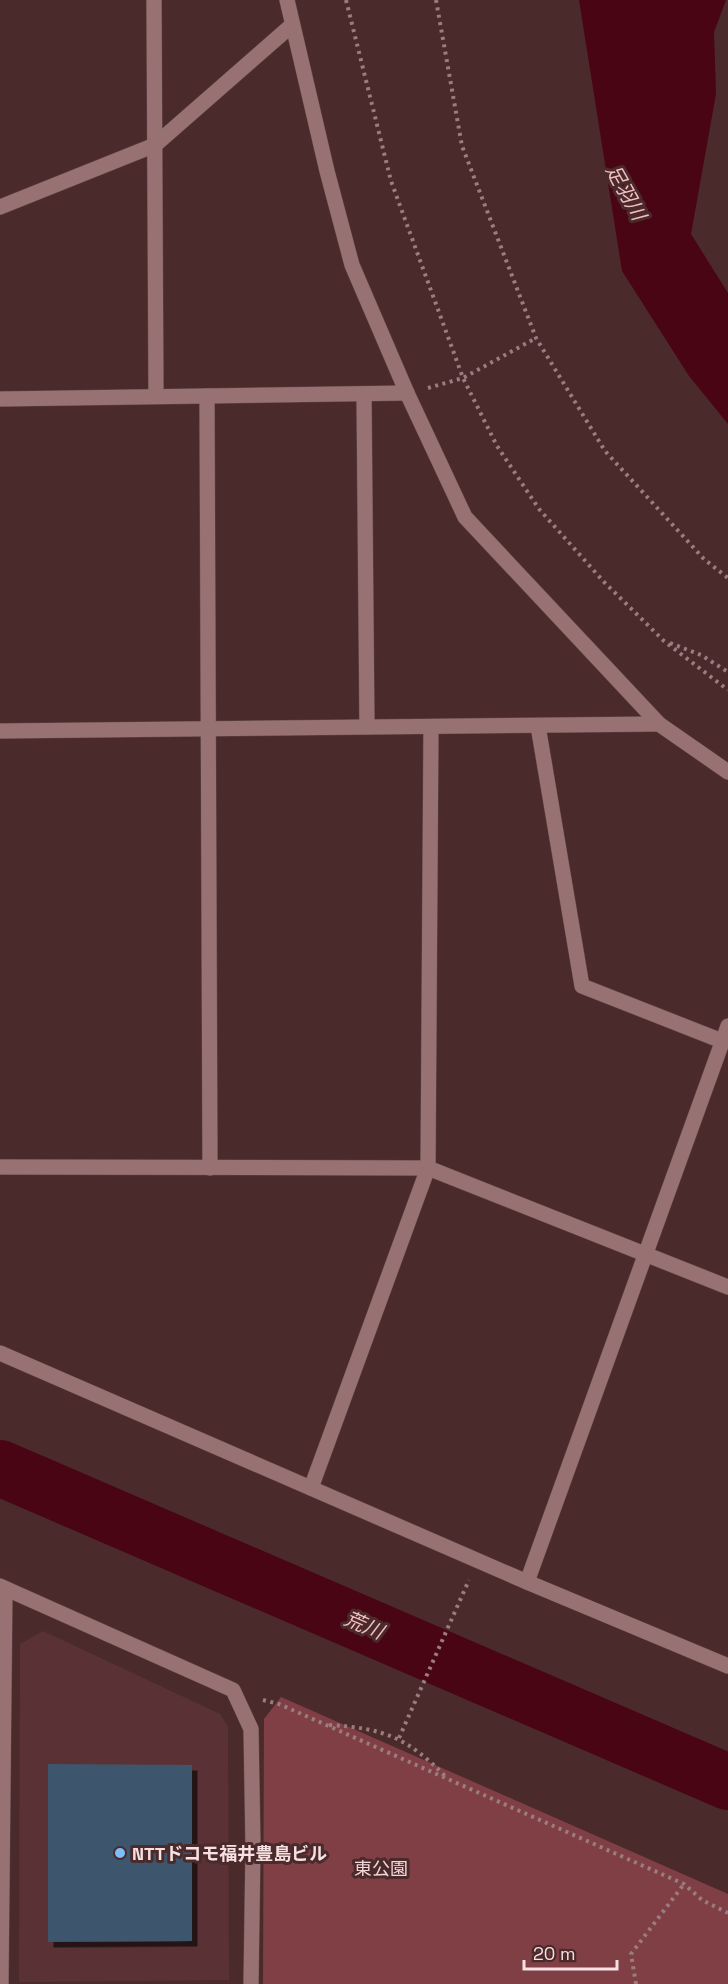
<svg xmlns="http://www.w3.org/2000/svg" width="728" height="1984" viewBox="0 0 728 1984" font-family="'Space Grotesk','Noto Sans JP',sans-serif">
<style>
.built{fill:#5a3235}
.green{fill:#803f45}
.water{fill:#490513}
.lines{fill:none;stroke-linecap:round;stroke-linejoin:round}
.river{stroke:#490513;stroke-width:56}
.building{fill:#3d566d;filter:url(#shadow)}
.minor-casing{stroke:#634749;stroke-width:16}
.path{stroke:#997d7f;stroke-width:4;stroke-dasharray:3 4.5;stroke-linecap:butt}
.minor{stroke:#987273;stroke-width:15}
.poi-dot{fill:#7cbef9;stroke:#4b2a2c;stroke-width:2}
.labels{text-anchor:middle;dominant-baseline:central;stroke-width:6;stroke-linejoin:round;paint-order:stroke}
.poi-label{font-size:18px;font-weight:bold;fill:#f6e0e1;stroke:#4b2a2c;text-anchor:start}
.park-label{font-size:18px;fill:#f2d7d8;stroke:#4b2a2c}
.water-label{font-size:20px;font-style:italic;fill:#f4bfc1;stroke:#4b2a2c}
</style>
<defs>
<filter id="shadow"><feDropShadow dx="5.5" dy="5.5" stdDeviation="0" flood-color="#0009"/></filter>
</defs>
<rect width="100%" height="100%" fill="#4b2a2c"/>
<!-- built -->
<polygon class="built" points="43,1631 220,1714 228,1727 229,1980 19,1982 20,1644"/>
<!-- green -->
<polygon class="green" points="281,1697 728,1894 728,1984 263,1984 264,1719"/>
<!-- water -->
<polygon class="water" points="579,0 726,0 714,32 716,94 691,234 728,293 728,424 689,376 622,271"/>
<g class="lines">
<!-- river -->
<polyline class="river" points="0,1468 728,1782"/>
</g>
<!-- building -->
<polygon class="building" points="48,1764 192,1765 192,1941 48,1942"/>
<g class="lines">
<defs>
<g id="minor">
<polyline points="154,0 156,396"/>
<polyline points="287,0 327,171 352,265 407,393 465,517 659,724 728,772"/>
<polyline points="0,207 155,145 292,25"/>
<polyline points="364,394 367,727"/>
<polyline points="207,396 210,1168"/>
<polyline points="0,399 407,393"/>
<polyline points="538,726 582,986 722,1041"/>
<polyline points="0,731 659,724"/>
<polyline points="0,1167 428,1168 728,1287"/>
<polyline points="0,1353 527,1582 728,1666"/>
<polyline points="311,1488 428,1168 431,727"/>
<polyline points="527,1582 728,1026"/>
<polyline points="0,1586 233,1690 251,1729 253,1846 251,1984"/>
<polyline points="1,1984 5,1589"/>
</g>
</defs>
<!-- minor casing -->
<use href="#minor" class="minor-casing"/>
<!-- path -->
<g class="path">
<polyline points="346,0 391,181 463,378 497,446 539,509 604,582 664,641 728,690"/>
<polyline points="436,0 462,146 536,338 605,451 704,559 728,578"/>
<polyline points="428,388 463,378 536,338"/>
<polyline points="670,643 701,655 728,672"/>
<polyline points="263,1700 279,1704 684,1884 702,1900 728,1913"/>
<path d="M329,1725C384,1728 408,1738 447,1778"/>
<polyline points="399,1738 469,1580"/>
<polyline points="636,1984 631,1954 684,1884"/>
</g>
<!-- minor -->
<use href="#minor" class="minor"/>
</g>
<!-- markers -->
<circle class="poi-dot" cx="120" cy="1853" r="6"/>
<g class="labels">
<!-- poi labels -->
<g class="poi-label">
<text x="132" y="1853">NTTドコモ福井豊島ビル</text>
</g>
<!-- park labels -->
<g class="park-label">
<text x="381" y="1868">東公園</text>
</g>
<!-- water labels -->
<g class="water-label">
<text transform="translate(626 192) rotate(61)">足羽川</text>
<text transform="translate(364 1625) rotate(23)">荒川</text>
</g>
</g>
<!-- scale -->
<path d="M524 1960v9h93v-9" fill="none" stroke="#f6e0e1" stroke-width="3"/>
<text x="533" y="1960" font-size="18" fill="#f6e0e1" stroke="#4b2a2c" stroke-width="4.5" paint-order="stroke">20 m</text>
</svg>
